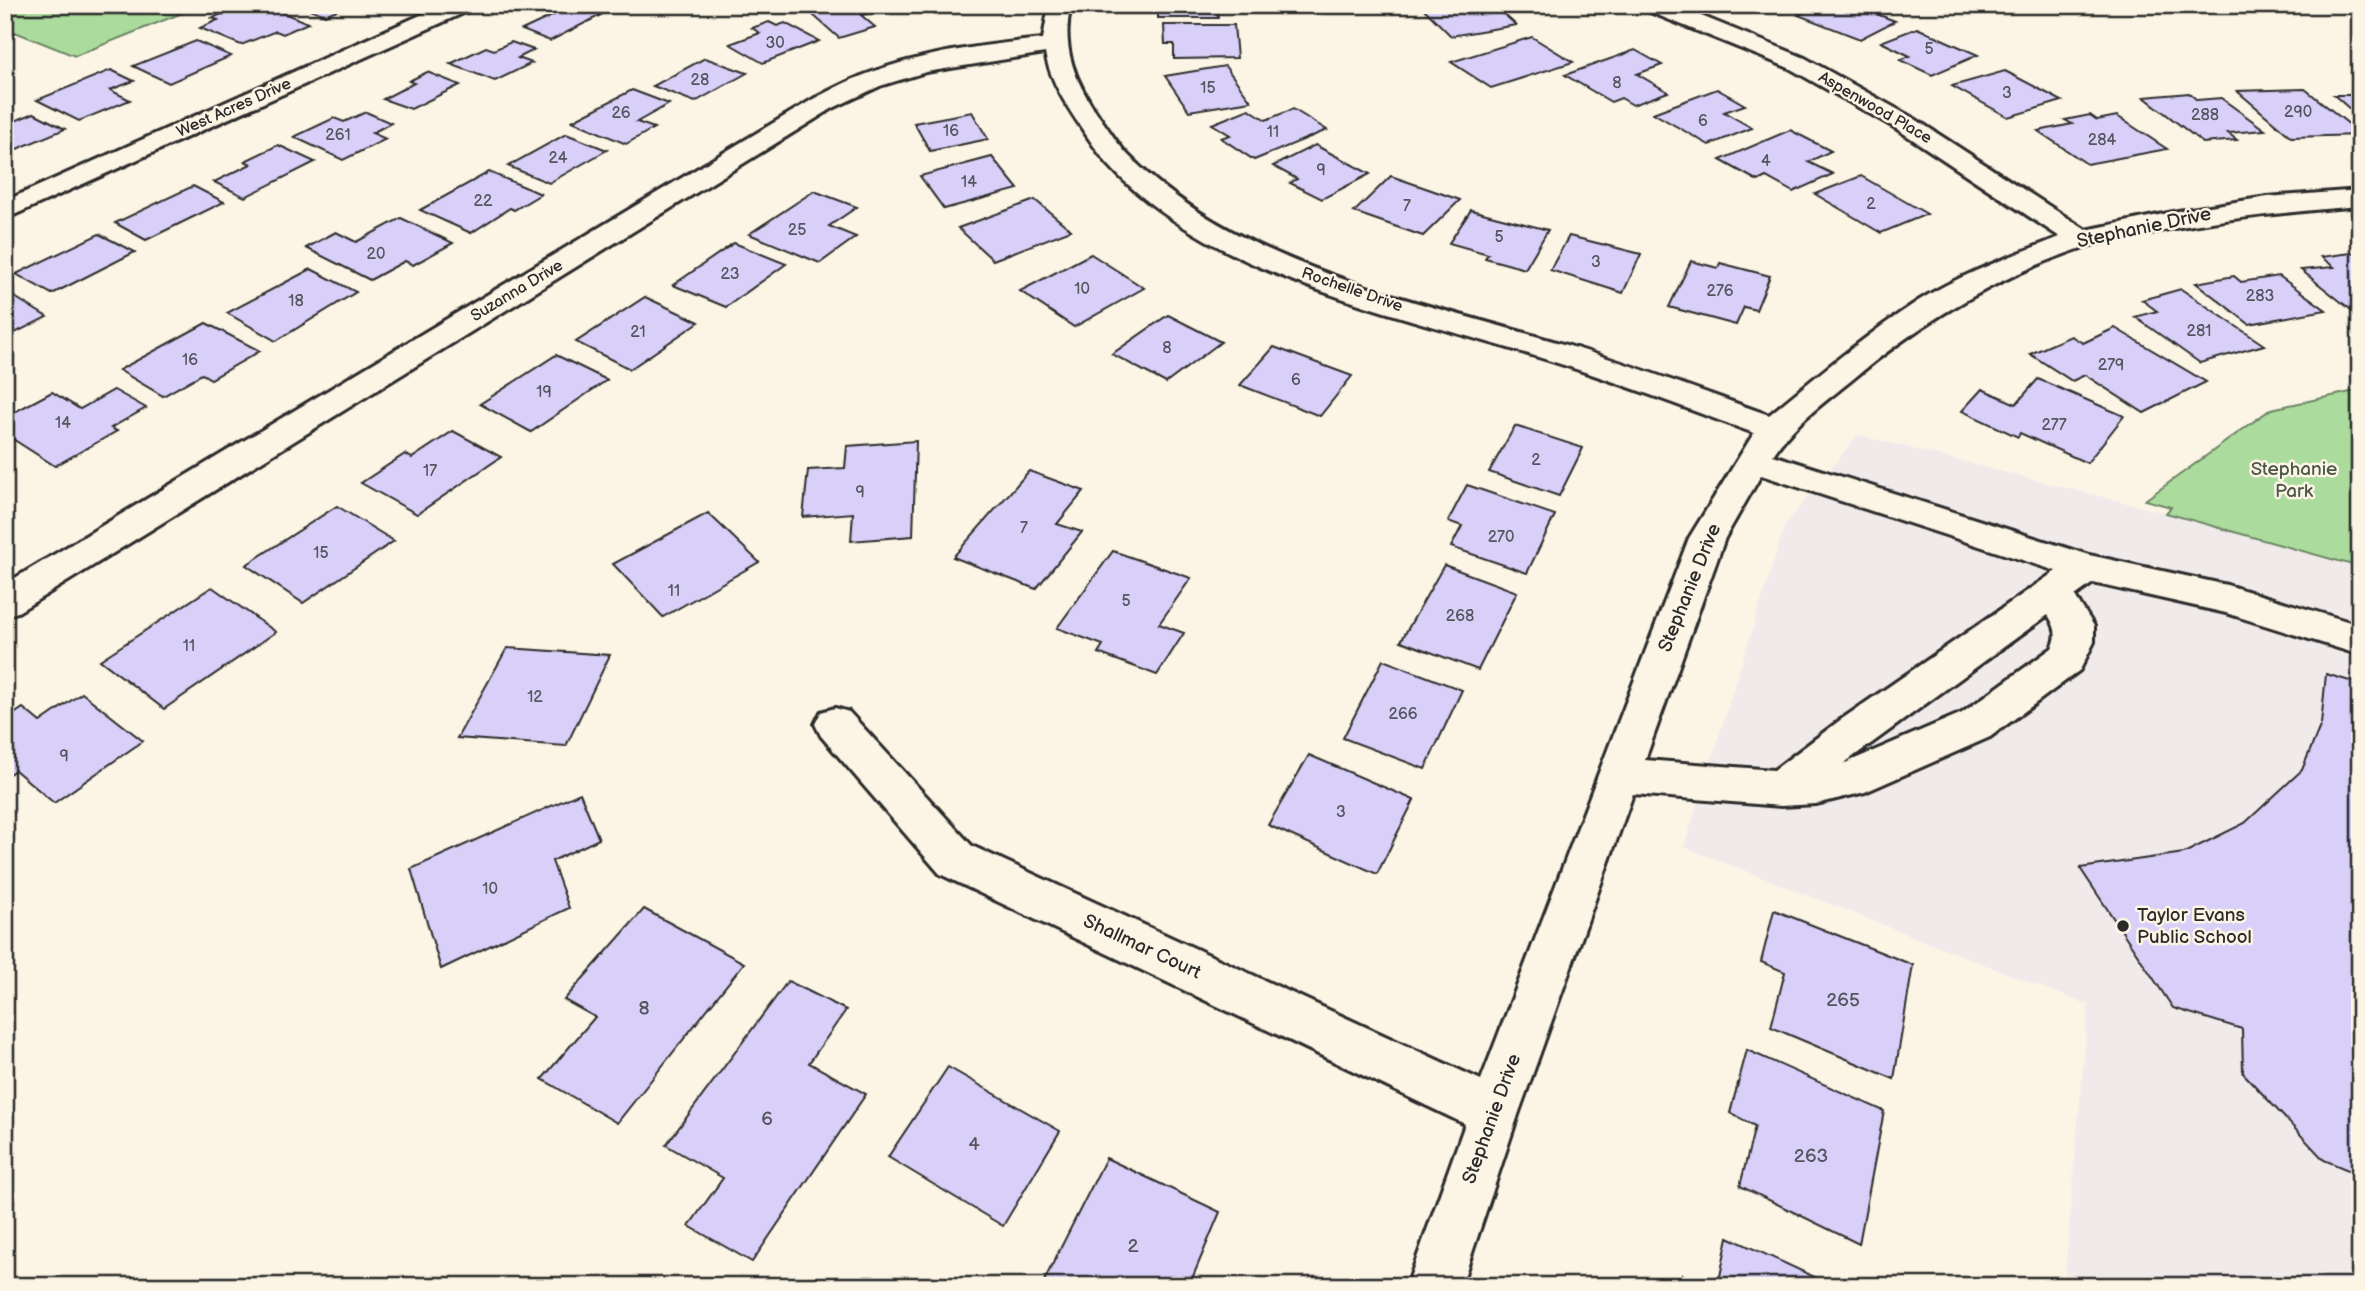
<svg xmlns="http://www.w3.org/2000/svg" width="2365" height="1291" viewBox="0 0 2365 1291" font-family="'Balsamiq Sans',sans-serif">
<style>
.built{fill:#f1eaeb}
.green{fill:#abdc9d;stroke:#6b8464;stroke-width:2}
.building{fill:#d8d0f8;stroke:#2b2b2b;stroke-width:2}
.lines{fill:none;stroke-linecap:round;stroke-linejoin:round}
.minor-casing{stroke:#2b2b2b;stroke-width:6}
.minor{fill:#fcf5e5;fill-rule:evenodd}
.poi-dot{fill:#2b2b2b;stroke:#fcf5e5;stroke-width:2.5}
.labels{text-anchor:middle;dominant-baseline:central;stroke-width:5;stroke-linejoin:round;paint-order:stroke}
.number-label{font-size:16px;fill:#56545e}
.far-street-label{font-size:16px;fill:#2b2b2b;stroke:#fcf5e5}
.street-label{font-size:19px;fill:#2b2b2b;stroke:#fcf5e5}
.park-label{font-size:19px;fill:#4b5748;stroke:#fcf5e5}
.poi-label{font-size:19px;fill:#2b2b2b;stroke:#fcf5e5;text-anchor:start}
.near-number-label{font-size:19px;fill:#56545e}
</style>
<rect width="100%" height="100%" fill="#fcf5e5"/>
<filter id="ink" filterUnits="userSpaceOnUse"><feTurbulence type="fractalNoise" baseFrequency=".0143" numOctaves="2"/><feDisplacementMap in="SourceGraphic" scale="14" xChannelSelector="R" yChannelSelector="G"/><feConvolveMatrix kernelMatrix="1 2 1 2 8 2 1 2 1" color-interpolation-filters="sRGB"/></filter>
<g filter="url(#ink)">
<!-- built -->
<polygon class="built" points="1858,435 2166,513 2360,567 2360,1286 2064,1286 2088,1005 1684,847 1785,525"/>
<!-- green -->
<g class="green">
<polygon points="5,5 202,5 75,56 5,28"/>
<polygon points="2360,390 2360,567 2166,513 2171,507 2145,500 2271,409"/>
</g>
<!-- building -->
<g class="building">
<polygon points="252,5 264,5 308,23 283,34 276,31 241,45 200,28 218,20 212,18 236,8 241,10"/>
<polygon points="299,5 349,5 325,15"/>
<polygon points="814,5 886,5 891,9 861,15 875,27 839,38 805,8"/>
<polygon points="1158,5 1217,5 1218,18 1158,18"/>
<polygon points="1494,5 1516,25 1451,36 1421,6"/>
<polygon points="1818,5 1853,5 1895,21 1860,39 1798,15"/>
<polygon points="573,6 601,15 550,41 522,30"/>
<polygon points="769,22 777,26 785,23 819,41 763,63 730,44 760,33 752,28"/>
<polygon points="1164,25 1234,25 1237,58 1174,59 1174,44 1165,44"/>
<polygon points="1917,28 1978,55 1932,75 1900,60 1910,56 1881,42"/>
<polygon points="1532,37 1573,62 1491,88 1451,62"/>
<polygon points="196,41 231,56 169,83 133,66"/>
<polygon points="511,42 534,50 518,58 532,63 495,81 450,64 486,47 494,50"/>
<polygon points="1635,50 1662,65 1637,74 1668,92 1633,105 1621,98 1611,102 1565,75"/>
<polygon points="705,58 747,73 695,102 653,86"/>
<polygon points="1225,66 1251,101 1189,111 1165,76"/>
<polygon points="111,70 134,81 110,90 130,100 79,121 37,100"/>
<polygon points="2005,71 2062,101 2008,117 1952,86"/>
<polygon points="427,72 460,85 411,109 383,99 414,83 409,81"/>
<polygon points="1717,89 1745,105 1724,112 1752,128 1709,145 1653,113"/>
<polygon points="2305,89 2360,133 2360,135 2291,137 2237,91"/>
<polygon points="632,90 669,104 637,122 654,128 626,144 572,121"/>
<polygon points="2352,90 2360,90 2360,118 2334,95 2358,95"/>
<polygon points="2189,93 2197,100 2221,98 2265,130 2228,133 2237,140 2203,143 2144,97"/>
<polygon points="1249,109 1266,120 1293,109 1327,130 1254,160 1221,138 1230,135 1212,124"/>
<polygon points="366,112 391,123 372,133 386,139 343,160 294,137 334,118 344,122"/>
<polygon points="972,112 988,139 930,151 914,123"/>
<polygon points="34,113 65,129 5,154 5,125"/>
<polygon points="2090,115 2097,120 2117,116 2167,149 2087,164 2038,131 2072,124 2065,120"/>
<polygon points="1790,130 1831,151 1808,162 1833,174 1793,192 1766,177 1758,181 1720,160"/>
<polygon points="566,134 607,150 549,183 508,166"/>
<polygon points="278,145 315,162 245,197 214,182 251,164 245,161"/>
<polygon points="1315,145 1370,174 1322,199 1290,183 1297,179 1273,166"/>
<polygon points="992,157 1018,189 944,209 920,176"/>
<polygon points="489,172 541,194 514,210 510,208 471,233 420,210"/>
<polygon points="1391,176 1460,200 1423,236 1354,212"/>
<polygon points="1861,176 1927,214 1881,233 1815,194"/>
<polygon points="193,186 224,202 146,240 115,223"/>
<polygon points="814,191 857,207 829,226 856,237 820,263 749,234"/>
<polygon points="1035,200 1071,230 993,260 958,228"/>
<polygon points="1471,210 1548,230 1525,269 1485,258 1488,254 1449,243"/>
<polygon points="401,218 453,243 413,265 405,261 370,280 306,248 336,232 356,242"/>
<polygon points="99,234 135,252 52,294 16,274"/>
<polygon points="1569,236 1641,254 1623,293 1550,270"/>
<polygon points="734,243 786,264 726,307 673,285"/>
<polygon points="2359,252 2360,253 2360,317 2301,270 2334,267 2321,257"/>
<polygon points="1091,254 1144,288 1074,327 1020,291"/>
<polygon points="1691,261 1718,268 1720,263 1770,276 1756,310 1744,307 1736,325 1669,307"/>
<polygon points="311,269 356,292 276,341 227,313"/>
<polygon points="2234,276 2241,282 2279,276 2326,310 2249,324 2196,283"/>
<polygon points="2181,289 2264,345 2200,363 2135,317 2157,311 2142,300"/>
<polygon points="5,291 47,317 5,338"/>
<polygon points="645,297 699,322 630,369 576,342"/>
<polygon points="1168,315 1221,342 1166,383 1112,354"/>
<polygon points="206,323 260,351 211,379 202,374 163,396 119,370"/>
<polygon points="2115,328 2206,382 2144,413 2085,375 2072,381 2030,354 2071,336 2083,343"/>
<polygon points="1274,347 1352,376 1320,416 1240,385"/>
<polygon points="556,355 607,380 531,432 480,404"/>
<polygon points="2038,379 2124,416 2087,463 2020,433 2018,437 1962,411 1982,389 2016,404"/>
<polygon points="114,390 146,408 111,428 117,431 55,466 5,434 5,417 52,392 80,409"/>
<polygon points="1515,426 1583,448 1559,496 1489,472"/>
<polygon points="453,431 501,457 417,514 361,483 405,454 412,458"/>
<polygon points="916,441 913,536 851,541 853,513 803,517 808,470 845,468 847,446"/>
<polygon points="1029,471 1084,491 1057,524 1082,532 1036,589 953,557"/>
<polygon points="1467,485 1555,515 1527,573 1451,547 1462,526 1448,521"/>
<polygon points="337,506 394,541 303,603 246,565"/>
<polygon points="708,513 759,562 663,617 613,564"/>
<polygon points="1113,551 1191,578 1159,624 1184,633 1157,675 1098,653 1103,645 1057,628"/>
<polygon points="1444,565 1517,592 1478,670 1401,641"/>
<polygon points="212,587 276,632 164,709 100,660"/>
<polygon points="507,648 610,655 566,746 457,738"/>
<polygon points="1383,660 1462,690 1425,769 1343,738"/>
<polygon points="2326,674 2360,684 2360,1175 2324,1160 2243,1073 2242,1029 2173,1008 2080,868 2184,853 2245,823 2302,770 2321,724"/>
<polygon points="82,693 143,741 54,803 15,770 5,777 5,720 23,708 40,722"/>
<polygon points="1309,755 1414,800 1377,874 1268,825"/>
<polygon points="580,793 599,839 552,861 569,908 441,969 411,869"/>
<polygon points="644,909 744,963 617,1123 542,1079 595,1017 564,1000"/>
<polygon points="1774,910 1913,965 1894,1079 1771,1027 1785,972 1761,962"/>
<polygon points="788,981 846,1010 809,1063 866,1094 752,1262 689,1226 723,1178 666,1145"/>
<polygon points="1747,1050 1884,1111 1859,1244 1740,1186 1755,1126 1730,1113"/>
<polygon points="948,1067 1060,1131 1003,1226 888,1157"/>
<polygon points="1106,1158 1220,1212 1189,1286 1053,1286 1044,1281"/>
<polygon points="1728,1237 1834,1286 1718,1286"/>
<polygon points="1683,1275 1705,1286 1680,1286"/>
</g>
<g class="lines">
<defs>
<g id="minor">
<polygon points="443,5 473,5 470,10 5,219 5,201"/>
<path d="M1049,5H1071C1060,48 1076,84 1101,119C1109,130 1117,143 1126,153C1236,267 1417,300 1563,344C1633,365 1701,391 1769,415C1818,375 1866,335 1918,301C1961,274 2012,256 2060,237L1897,129L1789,68L1645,10L1642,5H1674L1805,58L1915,119L2086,230L2178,211L2267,197L2360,190V206C2287,212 2216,219 2144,234C2126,238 2105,241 2087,246C2001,275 1922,321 1853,379C1825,402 1793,424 1773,455L2089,555L2227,585L2360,625V655L2226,613L2093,583L2075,596L2094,626V642L2080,670L1990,737L1865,792L1816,804L1781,806L1633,794L1519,1112L1461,1286H1407L1465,1124L940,874L821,736L815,724L821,712L835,708L849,712L972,846L1481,1080L1689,538L1754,433C1682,407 1611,379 1538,357C1399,314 1207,276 1107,163C1099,154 1092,143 1085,133C1068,108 1051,83 1045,53L926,72L880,86L833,108L18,612L5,616V584L815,98C831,90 847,81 864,75C921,53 983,45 1043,39ZM1761,475L2056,571L1839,721L1774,770L1645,760L1725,538ZM2048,615C2055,626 2059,635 2052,648L1962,713L1843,764Z"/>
</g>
</defs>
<!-- minor casing -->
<use href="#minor" class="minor-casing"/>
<!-- minor -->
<use href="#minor" class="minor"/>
</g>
</g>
<!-- markers -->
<circle class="poi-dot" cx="2123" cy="926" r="7"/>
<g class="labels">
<!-- number labels -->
<g class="number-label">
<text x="775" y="43">30</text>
<text x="1929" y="49">5</text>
<text x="700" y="80">28</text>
<text x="1617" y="83">8</text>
<text x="1208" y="88">15</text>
<text x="2007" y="93">3</text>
<text x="2298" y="112">290</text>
<text x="621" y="113">26</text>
<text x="2205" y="115">288</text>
<text x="1703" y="121">6</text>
<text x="951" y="131">16</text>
<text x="1273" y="132">11</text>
<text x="338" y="135">261</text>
<text x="2102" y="140">284</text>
<text x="558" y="158">24</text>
<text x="1766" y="161">4</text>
<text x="1321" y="170">9</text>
<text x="969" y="182">14</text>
<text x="483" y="201">22</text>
<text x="1871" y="204">2</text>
<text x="1407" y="206">7</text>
<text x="797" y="230">25</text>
<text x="1499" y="237">5</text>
<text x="376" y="254">20</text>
<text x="1596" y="262">3</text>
<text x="730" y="274">23</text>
<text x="1082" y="289">10</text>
<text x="1720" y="291">276</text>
<text x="2260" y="296">283</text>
<text x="296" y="301">18</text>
<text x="2199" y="331">281</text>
<text x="638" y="332">21</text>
<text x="1167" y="348">8</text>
<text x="190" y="360">16</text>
<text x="2111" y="365">279</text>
<text x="1296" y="380">6</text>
<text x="544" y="392">19</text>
<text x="63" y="423">14</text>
<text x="2054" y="425">277</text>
<text x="1536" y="460">2</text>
<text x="430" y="471">17</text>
<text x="860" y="492">9</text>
<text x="1024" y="528">7</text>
<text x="1501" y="537">270</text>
<text x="321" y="553">15</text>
<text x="674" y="591">11</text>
<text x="1126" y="601">5</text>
<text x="1460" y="616">268</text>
<text x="189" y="646">11</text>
<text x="535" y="697">12</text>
<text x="1403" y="714">266</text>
<text x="64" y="756">9</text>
<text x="1341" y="812">3</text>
<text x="490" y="889">10</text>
</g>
<!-- far-street labels -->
<g class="far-street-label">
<text transform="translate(234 108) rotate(-24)">West Acres Drive</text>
<text transform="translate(1875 108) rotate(30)">Aspenwood Place</text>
<text transform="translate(1352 290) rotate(19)">Rochelle Drive</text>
<text transform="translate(517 291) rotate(-31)">Suzanna Drive</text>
</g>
<!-- street labels -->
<g class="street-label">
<text transform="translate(2144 228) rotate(-12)">Stephanie Drive</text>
<text transform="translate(1690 588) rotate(-68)">Stephanie Drive</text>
<text transform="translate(1142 947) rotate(25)">Shallmar Court</text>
<text transform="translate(1492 1119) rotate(-70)">Stephanie Drive</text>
</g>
<!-- park labels -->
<g class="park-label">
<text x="2294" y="469">Stephanie<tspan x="2294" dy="22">Park</tspan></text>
</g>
<!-- poi labels -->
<g class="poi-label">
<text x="2137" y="915">Taylor Evans<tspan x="2137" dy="22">Public School</tspan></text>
</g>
<!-- near-number labels -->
<g class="near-number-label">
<text x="1843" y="1000">265</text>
<text x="644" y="1008">8</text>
<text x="767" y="1119">6</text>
<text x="974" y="1144">4</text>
<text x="1811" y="1156">263</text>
<text x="1133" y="1246">2</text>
</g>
</g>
<!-- margin -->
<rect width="2365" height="1291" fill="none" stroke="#fcf5e5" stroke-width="28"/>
<rect x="14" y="14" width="2337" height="1263" fill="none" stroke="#2b2b2b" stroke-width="2.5" filter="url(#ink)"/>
</svg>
